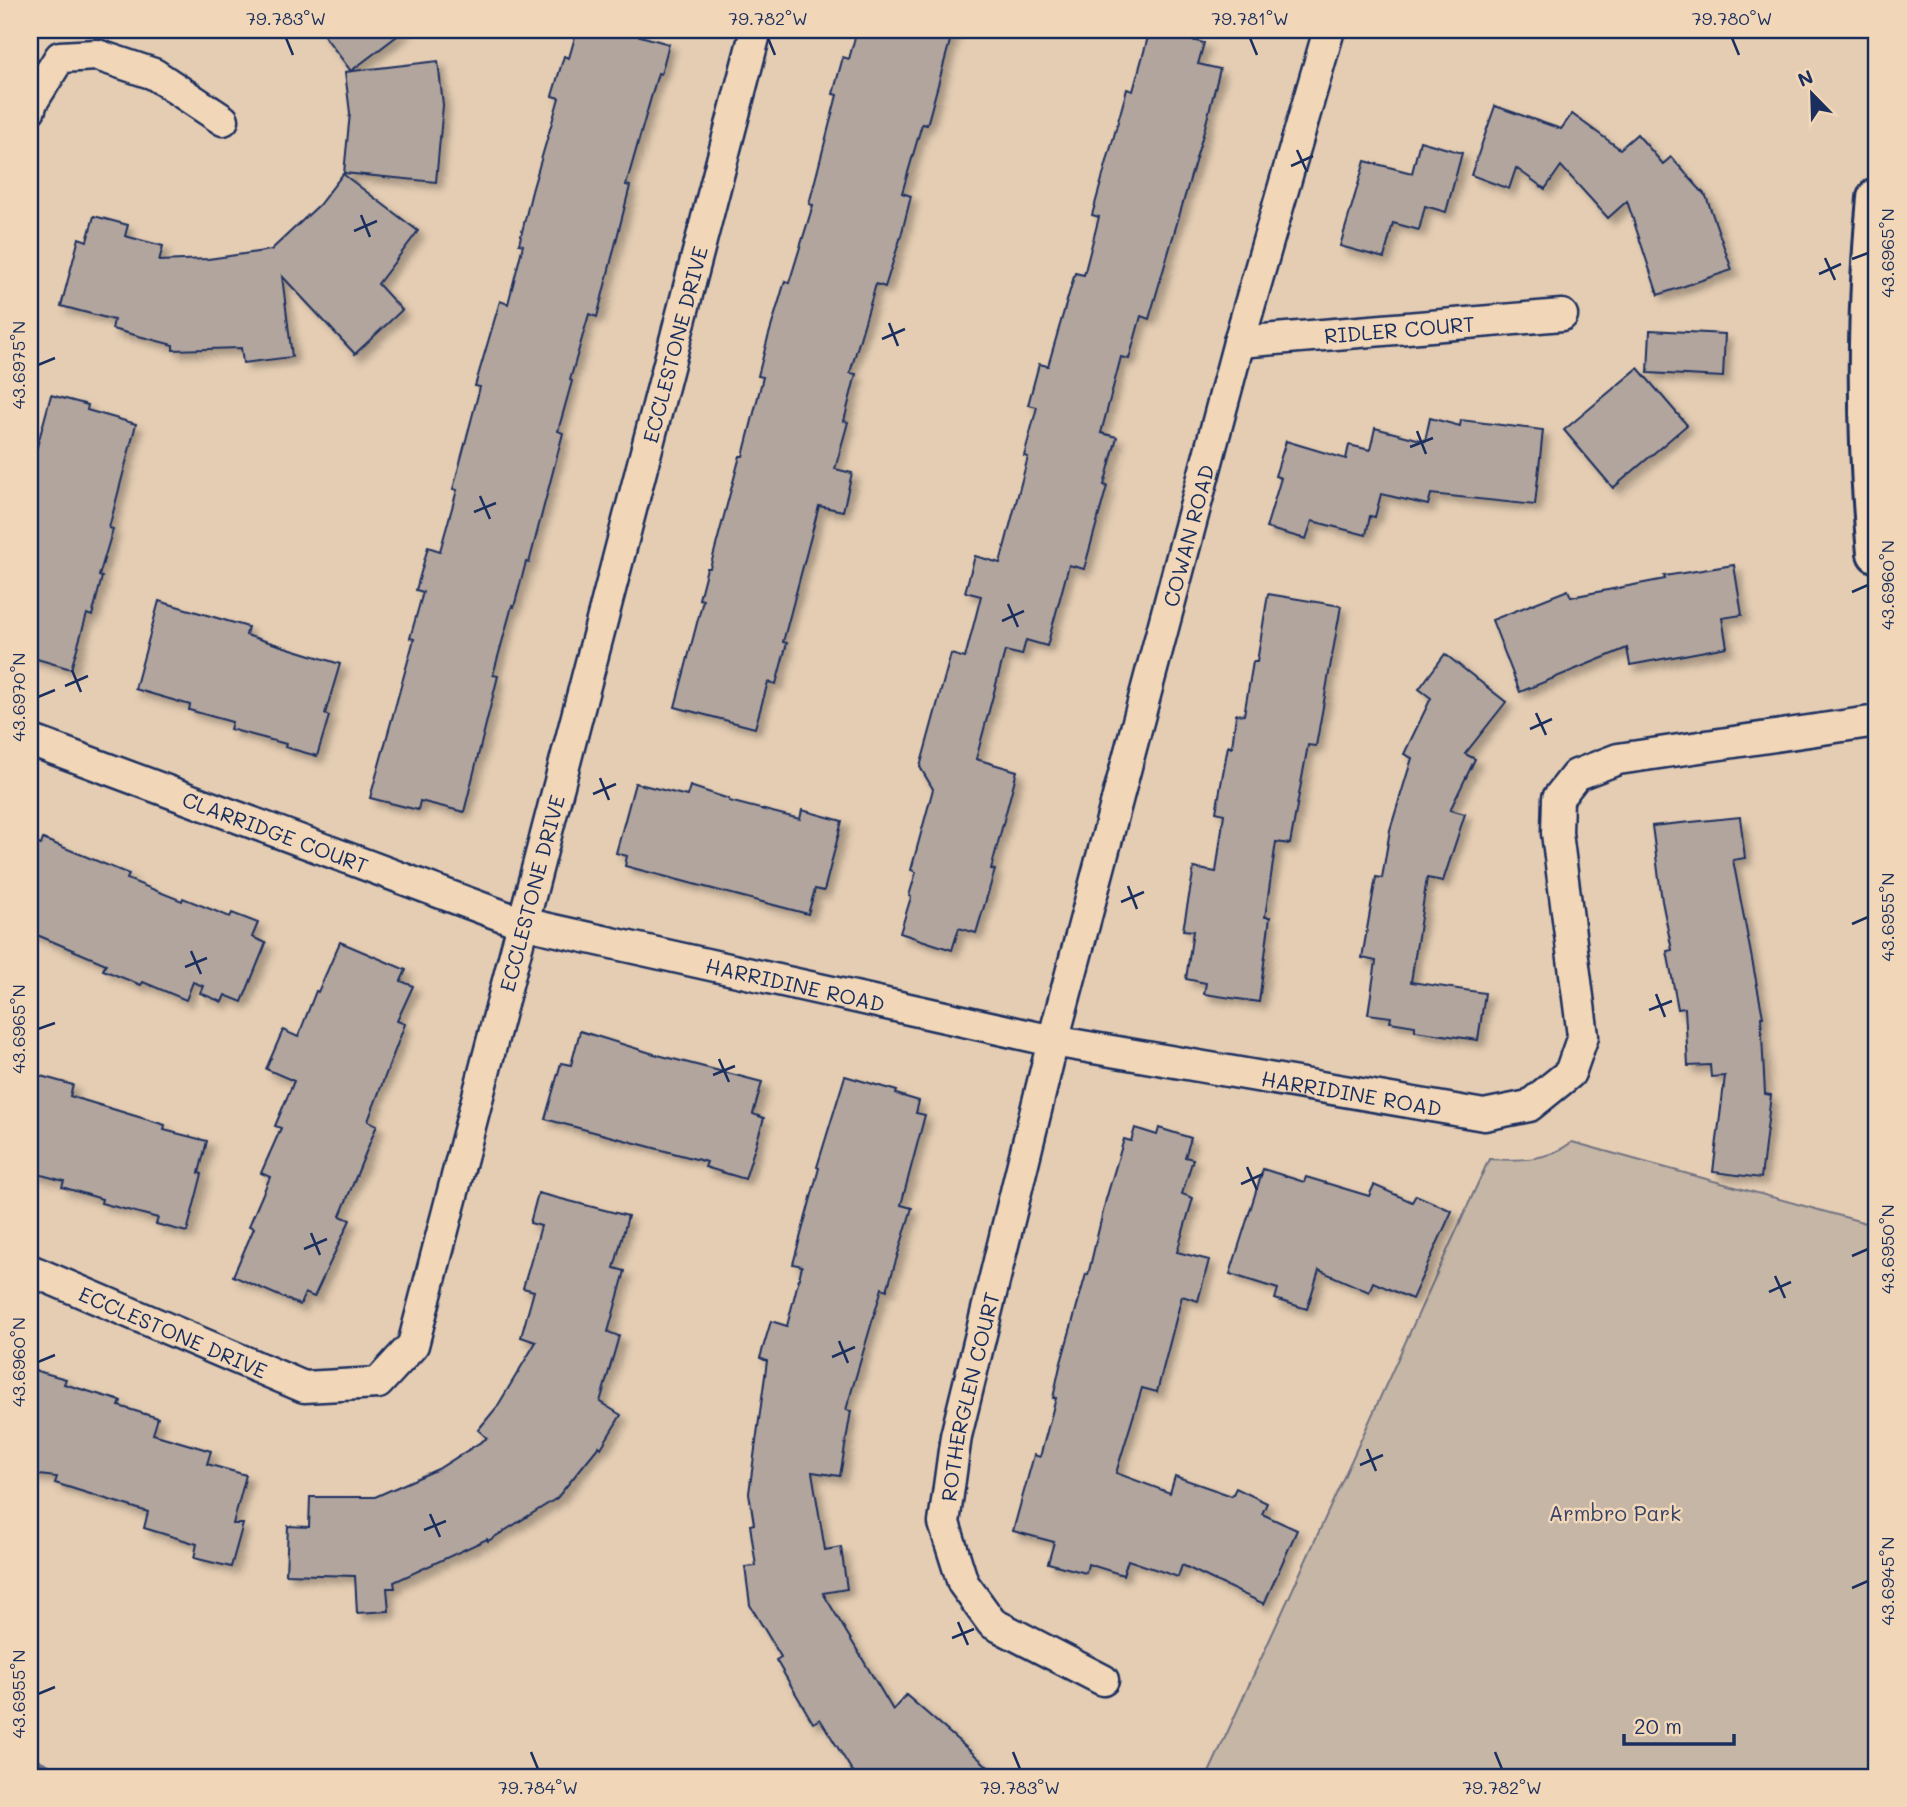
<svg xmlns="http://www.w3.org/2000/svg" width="1907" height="1807" viewBox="0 0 1907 1807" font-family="Mali,sans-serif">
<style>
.green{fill:#c6b6a6;stroke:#707282;stroke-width:2}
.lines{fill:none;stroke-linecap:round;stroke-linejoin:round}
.stream{stroke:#696c7e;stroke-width:10}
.building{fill:#b2a59e;stroke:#1b2f5e;stroke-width:2;filter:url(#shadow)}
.minor-casing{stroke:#1b2f5e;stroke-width:35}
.secondary-casing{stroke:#1b2f5e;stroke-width:44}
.minor{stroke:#f1d7b8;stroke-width:30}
.secondary{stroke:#f1d7b8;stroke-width:38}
.ticks{fill:none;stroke:#1b2f5e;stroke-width:2.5}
.labels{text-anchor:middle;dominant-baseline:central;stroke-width:5;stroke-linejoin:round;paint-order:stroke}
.street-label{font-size:21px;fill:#1b2f5e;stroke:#f1d7b8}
.park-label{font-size:21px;fill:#354369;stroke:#f1d7b8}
.neatline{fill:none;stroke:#1b2f5e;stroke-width:2.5}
.ticks-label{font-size:18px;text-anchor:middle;fill:#1b2f5e}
</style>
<defs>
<filter id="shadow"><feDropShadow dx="6" dy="6" stdDeviation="3.5" flood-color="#0004"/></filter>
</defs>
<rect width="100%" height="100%" fill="#e4cdb3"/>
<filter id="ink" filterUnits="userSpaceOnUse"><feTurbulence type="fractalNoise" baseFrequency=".0143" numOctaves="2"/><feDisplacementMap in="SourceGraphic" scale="14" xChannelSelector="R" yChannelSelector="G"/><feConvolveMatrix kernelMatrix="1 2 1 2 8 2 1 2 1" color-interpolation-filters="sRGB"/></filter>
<g filter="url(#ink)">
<!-- green -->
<path class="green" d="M1572,1142L1877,1226V1777H1207L1489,1159C1520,1161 1547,1161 1572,1142Z"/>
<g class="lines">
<!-- stream -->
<polyline class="stream" points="30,1760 64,1777"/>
</g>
<!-- building -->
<g class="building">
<polygon points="320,30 405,30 351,71"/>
<polygon points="577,30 619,30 669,44 661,74 658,73 626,185 630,186 597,317 589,314 570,380 572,381 558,431 563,433 529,563 526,562 514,607 512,606 493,675 498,676 464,812 420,801 418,810 370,798 414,639 410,638 423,592 416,590 428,547 440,551 457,490 453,489 480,387 475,386 500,301 508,304 523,245 519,244 532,191 559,98 552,96 564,56 569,58"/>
<polygon points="857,30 953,30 927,125 922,124 902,193 911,196 901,236 885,287 876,284 850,373 856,374 844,421 848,422 835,469 852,473 843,511 819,506 783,642 787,643 776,684 768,682 755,728 675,707 703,600 699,599 707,568 710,568 740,456 743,456 763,377 758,376 767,341 785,281 789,283 813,205 809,204 837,95 833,94 843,57 849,59"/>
<polygon points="1150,30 1204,43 1198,64 1220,69 1204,131 1149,319 1141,316 1129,359 1121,357 1101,433 1117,437 1104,485 1107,486 1084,569 1069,565 1047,646 1026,640 1022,655 1005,651 976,759 1017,771 991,869 995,870 976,933 959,928 952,950 900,933 911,897 909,896 916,872 911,870 933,789 920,767 951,654 965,658 981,596 965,592 975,556 1000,563 1028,457 1024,456 1037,407 1028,405 1039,364 1048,366 1075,273 1084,275 1099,217 1092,215 1127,89 1133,91"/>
<polygon points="438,61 443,105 436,182 344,173 350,113 345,72"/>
<polygon points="1495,106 1561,129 1572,114 1620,149 1637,134 1663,164 1671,157 1706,196 1732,270 1658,295 1627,201 1608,218 1561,166 1545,189 1516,168 1509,189 1471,175"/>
<polygon points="1420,141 1462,153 1446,212 1425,206 1419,230 1393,223 1384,258 1340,246 1365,161 1412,173"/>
<polygon points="343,174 418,231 378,284 402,310 355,354 282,276 292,357 243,363 241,348 173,350 173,345 112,329 114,320 61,306 79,238 87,241 94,216 128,225 125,236 163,246 159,261 208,259 271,250 319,205"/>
<polygon points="1650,330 1725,334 1723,377 1648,373"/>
<polygon points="1638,368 1687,425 1613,488 1564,430"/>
<polygon points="51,395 88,405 87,410 136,424 109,528 113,529 99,576 102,577 92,616 87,614 71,669 30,657 30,473"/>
<polygon points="1430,418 1460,426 1461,420 1543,430 1535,505 1431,494 1428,505 1381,494 1375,517 1370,516 1366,535 1312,521 1306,539 1266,528 1281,478 1275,476 1286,441 1346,459 1349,445 1370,450 1375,428 1425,441"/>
<polygon points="1734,565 1742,615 1722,618 1727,647 1630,665 1627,648 1520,692 1492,620 1568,590 1571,597 1665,579 1664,576"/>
<polygon points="1268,594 1341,606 1316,746 1308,745 1290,844 1276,842 1265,917 1270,917 1259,1002 1204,994 1206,983 1186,979 1193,931 1183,930 1194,868 1216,872 1224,814 1216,812 1228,746 1232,747 1236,714 1244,715 1253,662 1257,662"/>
<polygon points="159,601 248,627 246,635 340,664 325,714 329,716 317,756 285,747 286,744 230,729 232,722 189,710 190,705 135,689"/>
<polygon points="1445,654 1506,702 1465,754 1475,759 1450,810 1465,814 1443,881 1427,878 1411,982 1485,993 1478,1040 1415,1031 1415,1026 1390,1022 1391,1017 1368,1014 1376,961 1362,958 1376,877 1382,878 1390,830 1412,758 1404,754 1431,698 1419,689"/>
<polygon points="635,783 687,796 690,786 729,799 729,801 800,819 802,810 842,821 824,891 815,889 808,914 625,866 627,856 616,853"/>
<polygon points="1740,817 1745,858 1733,860 1763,1017 1761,1017 1765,1094 1771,1095 1761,1178 1713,1172 1725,1076 1711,1077 1710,1065 1688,1066 1685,1008 1678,1009 1667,951 1672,950 1662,901 1652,826"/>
<polygon points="43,839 129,874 127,879 182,901 183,898 230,917 232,913 258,923 252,937 266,943 242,1002 225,995 222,1002 200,993 203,986 193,982 186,1000 143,982 141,985 103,970 106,964 30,932 30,841 41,845"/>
<polygon points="340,942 406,970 401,981 413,986 397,1021 405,1024 368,1121 377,1125 340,1216 350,1220 314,1297 305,1293 300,1305 233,1276 254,1228 249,1226 270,1177 261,1173 281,1128 275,1126 294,1081 266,1069 283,1030 298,1037 316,991 318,992"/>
<polygon points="580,1031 654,1054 762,1082 753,1114 764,1118 745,1179 705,1167 707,1162 545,1119 561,1063 571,1065"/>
<polygon points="37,1075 73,1085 70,1096 165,1125 164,1130 207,1141 199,1173 202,1174 187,1232 156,1224 158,1218 101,1203 102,1199 62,1187 64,1181 30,1172 30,1101"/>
<polygon points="845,1076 897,1091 896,1094 919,1101 916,1113 925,1115 901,1205 912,1208 887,1290 882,1288 846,1410 851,1411 840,1476 812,1472 825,1550 841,1547 847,1589 823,1593 893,1710 906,1695 1000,1777 856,1777 820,1719 813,1723 776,1660 781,1657 750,1605 745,1567 756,1566 750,1525 754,1524 749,1493 767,1361 760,1358 771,1321 787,1326 802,1266 793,1264 819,1168 817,1167"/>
<polygon points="1135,1128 1157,1135 1159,1128 1191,1138 1185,1157 1193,1159 1182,1194 1193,1198 1177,1252 1209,1260 1198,1301 1182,1296 1157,1392 1142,1388 1116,1473 1170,1493 1175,1476 1232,1496 1236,1488 1267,1503 1262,1514 1297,1530 1264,1604 1182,1565 1178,1577 1128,1560 1123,1575 1088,1564 1086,1573 1048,1563 1054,1542 1013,1531 1034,1455 1040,1457 1056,1398 1053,1398 1060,1366 1086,1274 1088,1275 1106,1199 1124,1139 1131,1141"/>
<polygon points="1263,1169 1304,1182 1306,1177 1369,1196 1374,1185 1412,1202 1416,1195 1452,1211 1412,1299 1373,1282 1369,1292 1319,1270 1307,1309 1275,1299 1278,1289 1230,1274"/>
<polygon points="538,1193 628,1216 614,1268 625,1271 608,1332 619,1336 600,1402 621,1415 601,1448 599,1446 557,1498 488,1541 487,1539 394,1582 395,1588 387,1588 389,1611 357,1613 355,1576 286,1574 288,1526 309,1527 310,1497 375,1497 438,1469 487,1438 478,1430 497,1407 536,1342 521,1337 534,1291 523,1288 541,1226 530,1223"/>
<polygon points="30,1369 66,1379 64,1384 121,1401 119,1406 158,1418 153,1434 211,1451 207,1464 246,1475 233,1524 243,1524 231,1567 194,1558 197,1544 144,1528 148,1512 55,1483 57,1477 30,1474"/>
</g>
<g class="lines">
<defs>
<g id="minor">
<polyline points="30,109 32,102 60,57 97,55 154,74 223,120"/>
<path id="s1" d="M1239,342L1562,315"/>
<path id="s2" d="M30,740L522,923L1053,1041L1484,1115L1529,1106L1570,1073L1583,1036L1557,833L1558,798L1576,775L1618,759L1877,721"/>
<path id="s3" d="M30,1270L304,1387L378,1383L413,1345L756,30"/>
<path id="s4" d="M1103,1680L992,1623L963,1583L944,1523L956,1436L1053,1041L1239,342L1329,30"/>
</g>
<path id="secondary" d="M1877,198C1866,316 1866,434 1877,553"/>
</defs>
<!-- minor casing -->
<use href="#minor" class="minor-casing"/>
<!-- secondary casing -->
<use href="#secondary" class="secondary-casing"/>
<!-- minor -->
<use href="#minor" class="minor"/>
<!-- secondary -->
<use href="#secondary" class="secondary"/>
</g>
</g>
<!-- ticks -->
<path class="ticks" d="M286,38L293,55M768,38L775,55M1250,38L1257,55M1732,38L1739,55M1297,150L1307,172M1291,166L1313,156M361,215L370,237M354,231L377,221M1825,258L1835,280M1852,259L1868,253M1819,274L1841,264M889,323L898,346M882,339L905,329M38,365L55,358M1417,431L1426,454M1410,447L1433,438M480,496L490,519M474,512L496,503M1852,592L1868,585M1008,604L1018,627M1002,621L1024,611M72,670L81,692M65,686L88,676M38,697L55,690M1536,713L1546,735M1530,729L1552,719M600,778L609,800M593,794L616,784M1128,886L1137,909M1121,902L1144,892M1852,924L1868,917M191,951L201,974M185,967L207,958M1656,994L1665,1017M1649,1010L1672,1001M38,1029L55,1023M719,1059L729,1082M713,1075L735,1066M1247,1167L1257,1190M1241,1184L1263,1174M311,1233L320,1255M304,1249L327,1239M1852,1256L1868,1249M1775,1276L1785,1298M1769,1292L1791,1282M839,1341L848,1363M832,1357L855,1347M38,1362L55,1355M1367,1449L1376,1471M1360,1465L1383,1455M430,1514L440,1537M424,1530L446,1521M1852,1588L1868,1581M958,1622L968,1645M952,1638L974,1629M38,1694L55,1687M531,1752L538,1769M1013,1752L1020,1769M1495,1752L1502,1769"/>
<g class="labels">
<!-- street labels -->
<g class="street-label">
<text stroke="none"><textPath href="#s1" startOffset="161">RIDLER COURT</textPath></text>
<text stroke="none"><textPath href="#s3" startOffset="1458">ECCLESTONE DRIVE</textPath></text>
<text stroke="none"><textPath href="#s4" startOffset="1255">COWAN ROAD</textPath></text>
<text stroke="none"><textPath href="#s2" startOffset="262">CLARRIDGE COURT</textPath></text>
<text stroke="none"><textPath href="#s3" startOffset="891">ECCLESTONE DRIVE</textPath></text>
<text stroke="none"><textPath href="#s2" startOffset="805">HARRIDINE ROAD</textPath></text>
<text stroke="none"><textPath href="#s2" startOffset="1372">HARRIDINE ROAD</textPath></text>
<text stroke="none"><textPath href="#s3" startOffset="156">ECCLESTONE DRIVE</textPath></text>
<text stroke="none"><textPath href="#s4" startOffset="366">ROTHERGLEN COURT</textPath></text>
</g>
<!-- park labels -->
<g class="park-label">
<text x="1615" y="1512">Armbro Park</text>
</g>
</g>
<!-- margin -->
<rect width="1907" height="1807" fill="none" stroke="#f1d7b8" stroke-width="77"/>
<!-- north arrow -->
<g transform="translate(1812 94) rotate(337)" stroke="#f1d7b8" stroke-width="5" paint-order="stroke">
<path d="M0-5L12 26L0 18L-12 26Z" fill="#1b2f5e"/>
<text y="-10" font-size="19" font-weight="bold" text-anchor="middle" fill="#1b2f5e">N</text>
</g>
<!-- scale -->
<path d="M1624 1734v10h110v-10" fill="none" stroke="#1b2f5e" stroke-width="3.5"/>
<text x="1634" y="1734" font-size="21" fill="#1b2f5e" stroke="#f1d7b8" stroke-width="5" paint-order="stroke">20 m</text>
<rect x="38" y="38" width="1830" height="1731" class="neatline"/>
<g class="ticks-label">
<text x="286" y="25">79.783°W</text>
<text x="768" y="25">79.782°W</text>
<text x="1250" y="25">79.781°W</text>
<text x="1732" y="25">79.780°W</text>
<text transform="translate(1888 253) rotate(-90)" y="6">43.6965°N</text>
<text transform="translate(19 365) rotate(-90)" y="6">43.6975°N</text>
<text transform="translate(1888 585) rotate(-90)" y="6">43.6960°N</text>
<text transform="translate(19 697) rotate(-90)" y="6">43.6970°N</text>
<text transform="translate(1888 917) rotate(-90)" y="6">43.6955°N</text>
<text transform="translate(19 1029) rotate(-90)" y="6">43.6965°N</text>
<text transform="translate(1888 1249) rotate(-90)" y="6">43.6950°N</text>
<text transform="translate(19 1362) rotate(-90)" y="6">43.6960°N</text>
<text transform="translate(1888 1581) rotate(-90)" y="6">43.6945°N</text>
<text transform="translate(19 1694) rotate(-90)" y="6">43.6955°N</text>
<text x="538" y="1794">79.784°W</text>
<text x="1020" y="1794">79.783°W</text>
<text x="1502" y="1794">79.782°W</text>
</g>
</svg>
